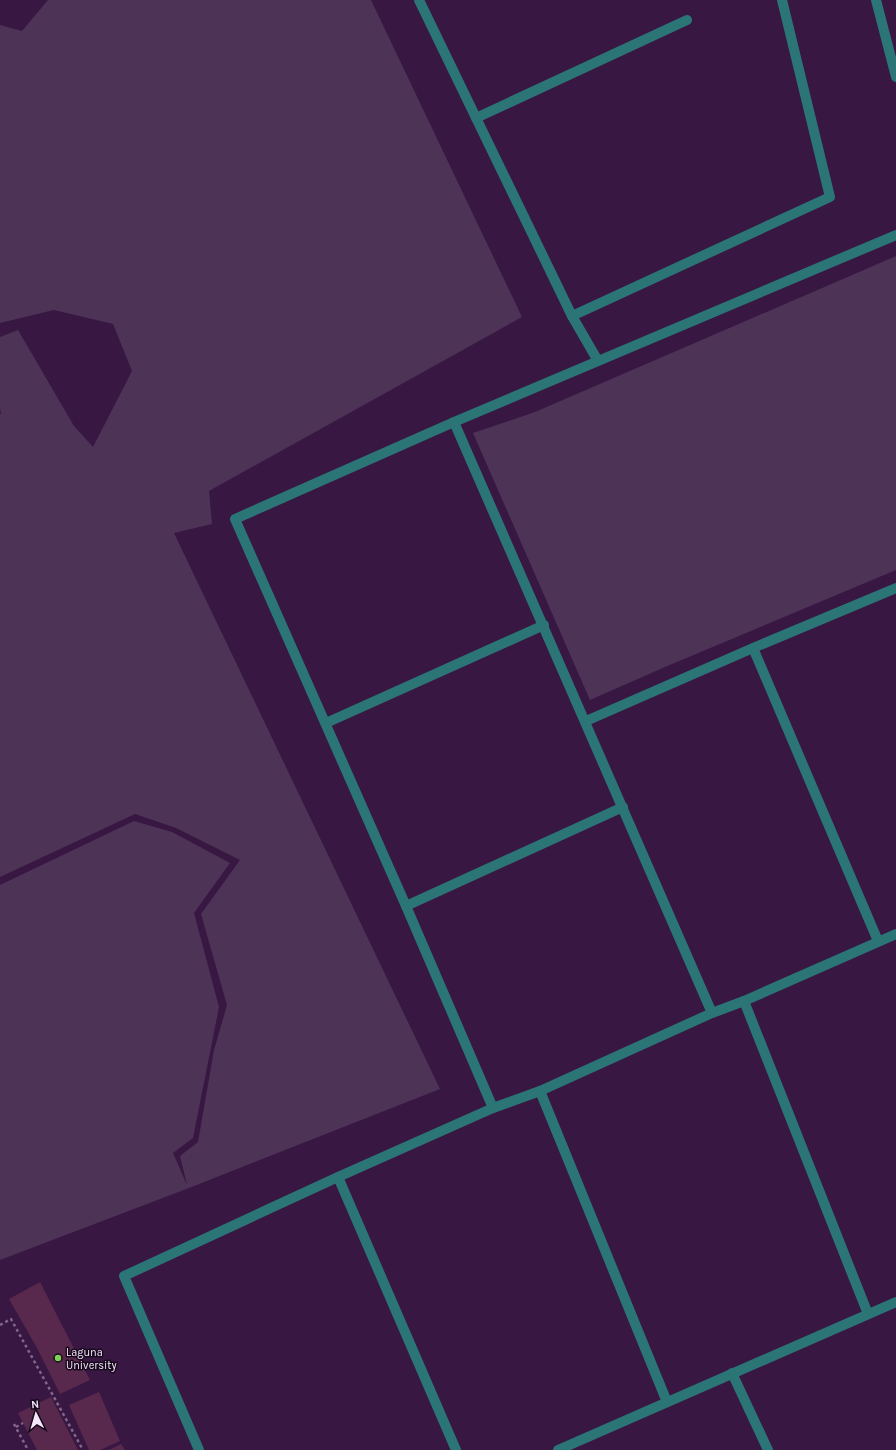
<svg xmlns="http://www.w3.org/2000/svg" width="896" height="1450" viewBox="0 0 896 1450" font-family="Karla,sans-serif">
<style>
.green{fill:#4d3356}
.building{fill:#58294d}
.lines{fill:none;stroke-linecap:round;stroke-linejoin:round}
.path{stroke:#81668a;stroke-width:2.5;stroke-dasharray:3 3;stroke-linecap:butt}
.minor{stroke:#2c7576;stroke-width:10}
.poi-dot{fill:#7dd154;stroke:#180a1d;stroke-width:1.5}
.labels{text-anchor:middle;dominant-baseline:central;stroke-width:3;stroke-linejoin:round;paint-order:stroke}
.poi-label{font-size:11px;fill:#f7e7fd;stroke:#180a1d;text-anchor:start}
</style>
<rect width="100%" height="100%" fill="#381743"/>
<!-- green -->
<g class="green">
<polygon points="48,0 371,0 522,317 209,491 212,524 174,533 440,1089 189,1188 0,1260 0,885 134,821 172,832 230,863 194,913 219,1007 193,1138 173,1153 187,1185 180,1156 198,1142 214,1050 227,1005 201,914 240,860 176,828 135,814 0,877 0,414 1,414 0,408 0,337 18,330 74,426 93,447 132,371 113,324 54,310 0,323 0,25 22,31"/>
<polygon points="896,256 896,570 665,667 590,700 473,433 535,412"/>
</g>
<!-- building -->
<g class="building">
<polygon points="40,1282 90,1380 60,1394 37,1348 9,1299"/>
<polygon points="99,1392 120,1441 100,1450 89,1450 69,1405"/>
<polygon points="51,1397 78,1450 37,1450 23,1423 18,1413"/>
<polygon points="121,1444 125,1450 109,1450"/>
</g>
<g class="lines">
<!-- path -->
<g class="path">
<polyline points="0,1325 11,1319 83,1450"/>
<polyline points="14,1424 28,1450"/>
<polyline points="16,1427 23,1423"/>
</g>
<!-- minor -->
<g class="minor">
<polyline points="419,0 572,316 598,361"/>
<polyline points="876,0 896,77"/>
<polyline points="476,118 687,20"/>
<polyline points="572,316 830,197 782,0"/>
<polyline points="454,422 712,1013"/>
<polyline points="753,648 878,941"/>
<polyline points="586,721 753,648 896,588"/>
<polyline points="326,723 544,625"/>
<polyline points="406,906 623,807"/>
<polyline points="744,1001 868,1314"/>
<polyline points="540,1091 667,1402"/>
<polyline points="493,1108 406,906 235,519 454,422 896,235"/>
<polyline points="338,1177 456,1450"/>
<polyline points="732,1373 768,1450"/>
<polyline points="199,1450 124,1276 338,1177 493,1108 540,1091 712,1013 744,1001 896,934"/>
<polyline points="558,1450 896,1302"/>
</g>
</g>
<!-- markers -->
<circle class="poi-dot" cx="58" cy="1358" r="4"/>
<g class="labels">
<!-- poi labels -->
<g class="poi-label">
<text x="66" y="1352">Laguna<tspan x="66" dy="13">University</tspan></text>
</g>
</g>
<!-- north arrow -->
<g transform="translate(36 1414) rotate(355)" stroke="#180a1d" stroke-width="3" paint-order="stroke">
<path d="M0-3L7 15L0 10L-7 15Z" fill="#f7e7fd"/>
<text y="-6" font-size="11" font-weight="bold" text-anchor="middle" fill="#f7e7fd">N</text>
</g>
</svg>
